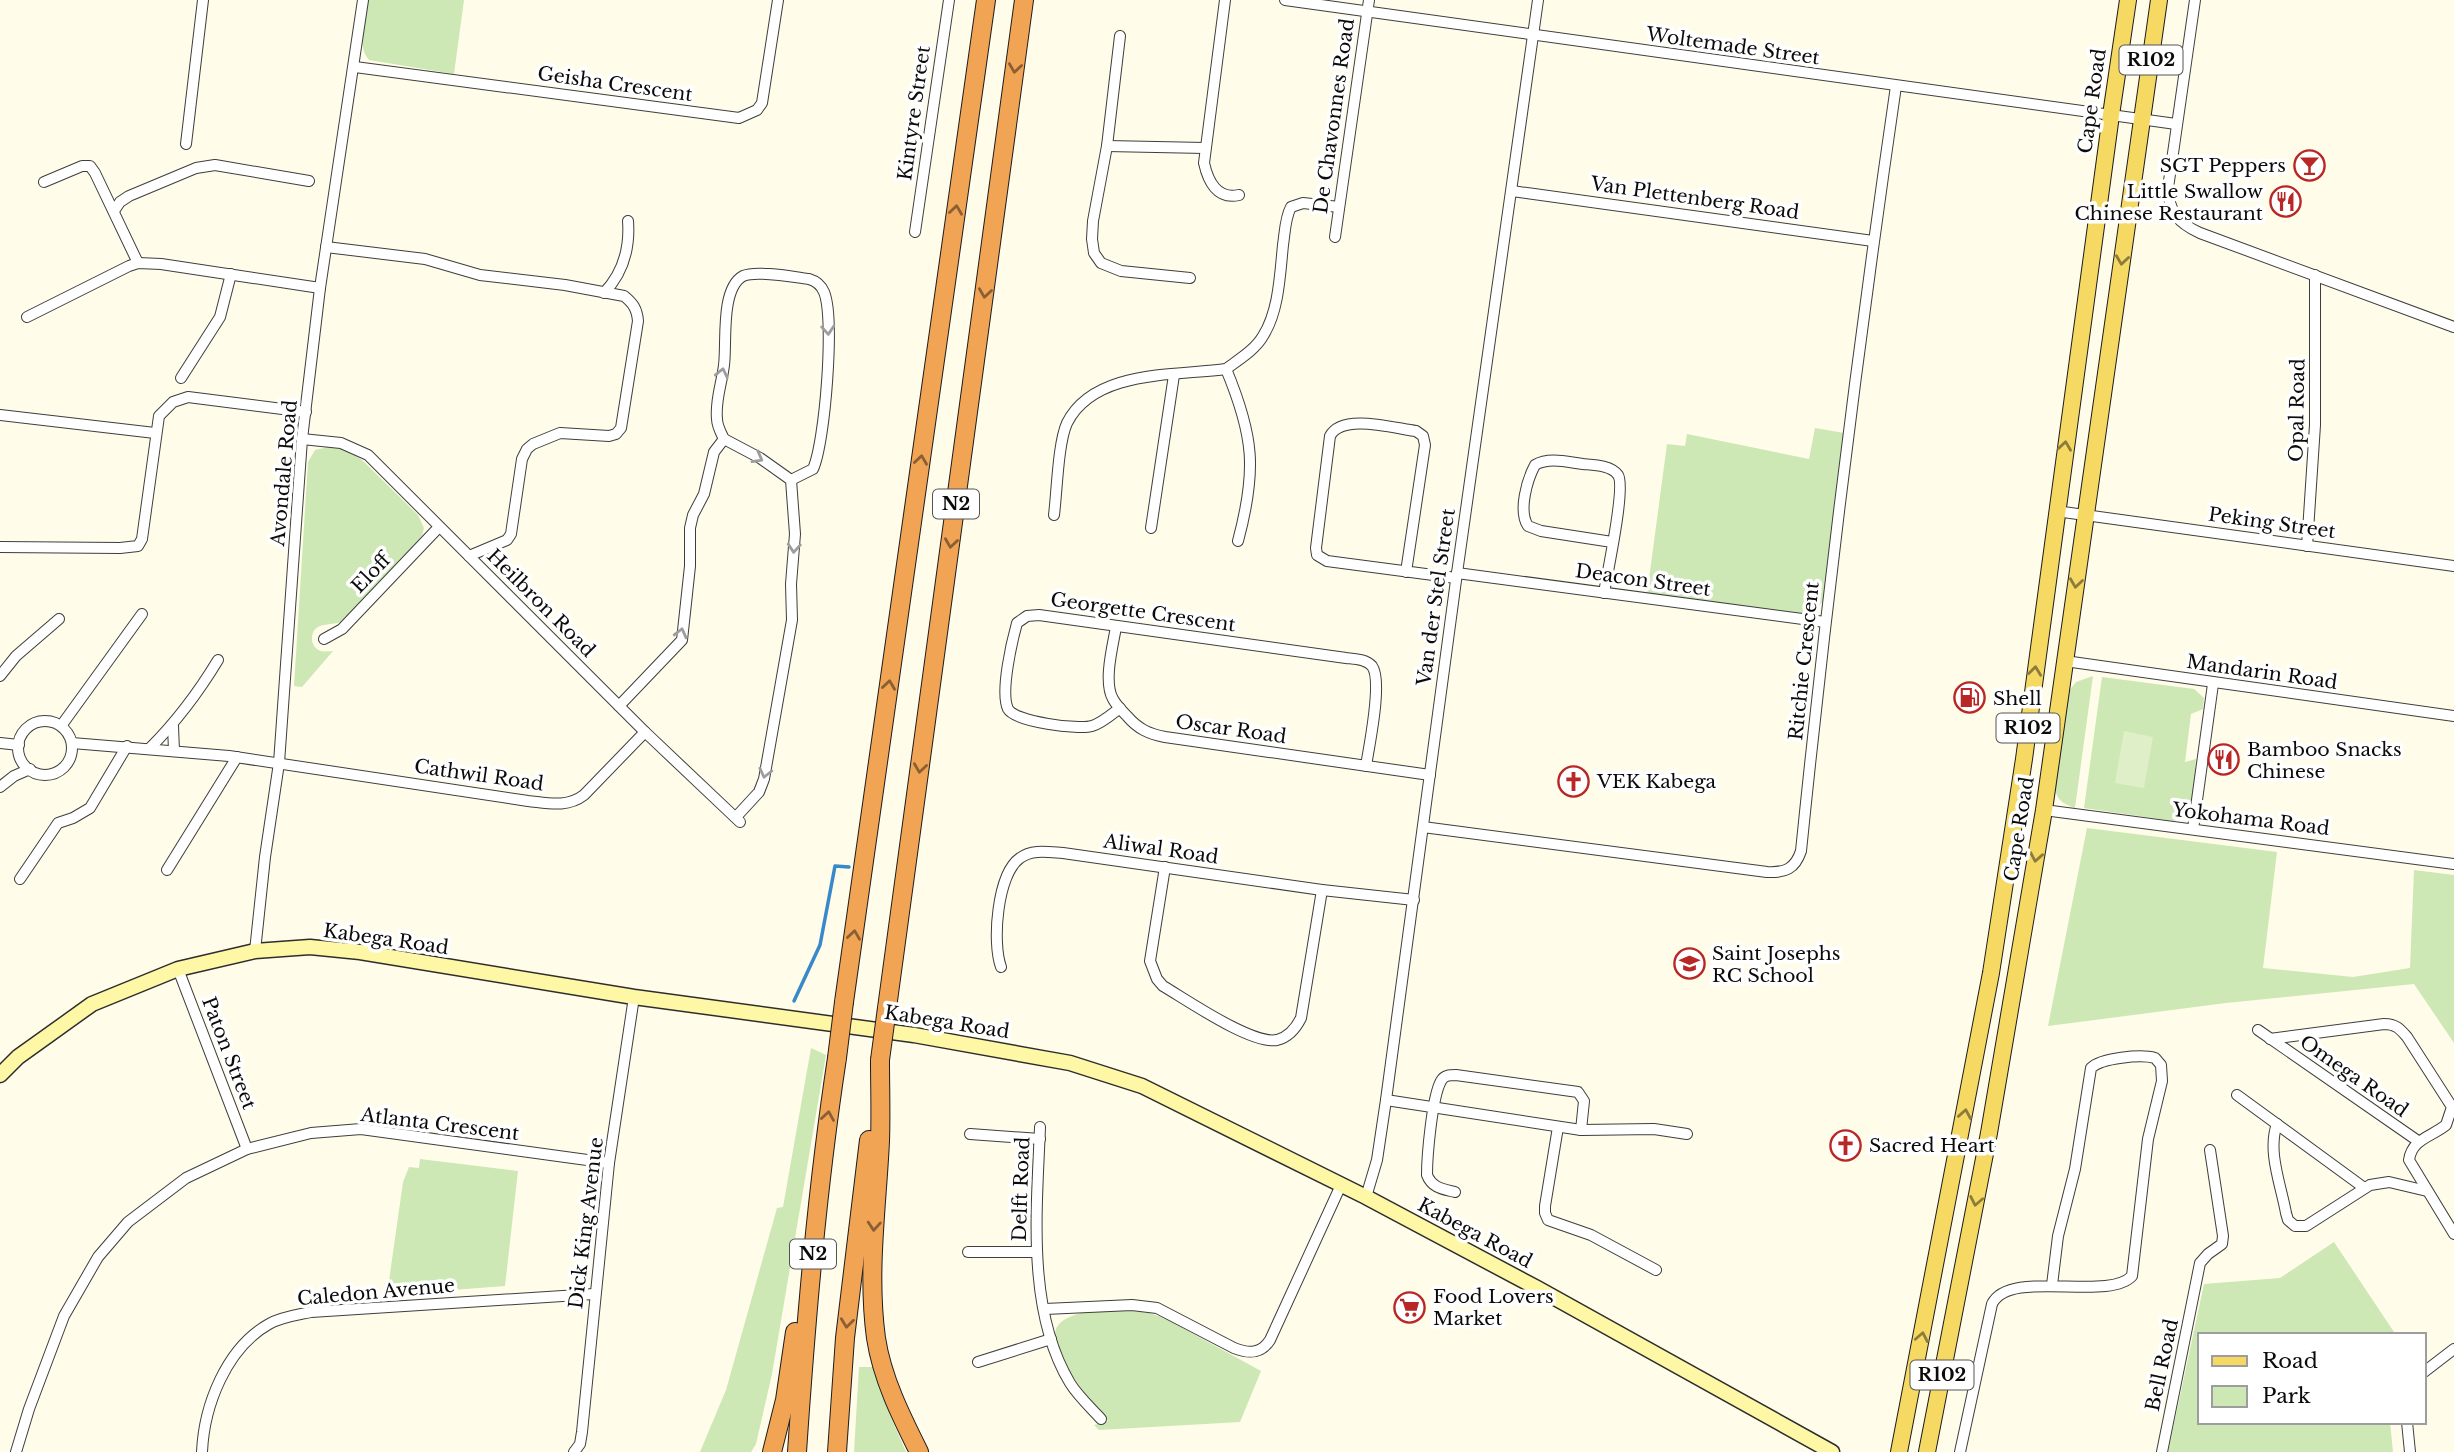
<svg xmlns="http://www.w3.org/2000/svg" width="2454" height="1452" viewBox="0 0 2454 1452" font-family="'Libre Baskerville',serif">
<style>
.green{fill:#cde8b5}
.pitch{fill:#dfefc7}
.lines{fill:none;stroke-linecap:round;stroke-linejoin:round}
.stream{stroke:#3889cb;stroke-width:3.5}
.street-casing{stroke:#3e3e3e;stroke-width:12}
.secondary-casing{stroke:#2d2d2d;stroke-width:17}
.primary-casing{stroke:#1c1c1c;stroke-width:18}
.highway-casing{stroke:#1c1c1c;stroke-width:20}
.street{stroke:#fff;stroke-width:10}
.secondary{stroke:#fef8a6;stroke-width:14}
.primary{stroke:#f6d963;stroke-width:16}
.highway{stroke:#f2a455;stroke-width:18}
.highway-bridge-casing{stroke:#1c1c1c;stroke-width:20;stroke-linecap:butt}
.highway-bridge{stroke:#f2a455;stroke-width:18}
.oneway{stroke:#8a5f34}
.oneway2{stroke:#8c7c3b}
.oneway3{stroke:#9d9d9d}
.labels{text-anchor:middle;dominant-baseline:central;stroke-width:7;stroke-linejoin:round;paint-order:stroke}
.shield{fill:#fff;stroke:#545454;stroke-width:2}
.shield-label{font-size:18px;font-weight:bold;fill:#0b0b0b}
.street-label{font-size:19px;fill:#0b0b0b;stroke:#fff}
.poi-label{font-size:19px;fill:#0b0b0b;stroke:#fff;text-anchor:start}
</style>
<rect width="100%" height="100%" fill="#fffcea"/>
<!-- green -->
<g class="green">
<path d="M368,0H464L454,74L369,60C356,45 365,19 368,0Z"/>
<polygon points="1815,428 1844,433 1823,601 1815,611 1803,615 1647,594 1667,444 1685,446 1687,434 1809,459"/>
<path d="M332,446L348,451L362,460L418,515L424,528L422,536L341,622C335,624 322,624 318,627C309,632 310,648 321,651C325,652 329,651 333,651L302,687L294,686L308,462L315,450Z"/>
<path d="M2093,676L2075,808C2063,804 2055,799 2055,785L2069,691L2076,682Z"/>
<path d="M2102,677L2194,689L2204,698L2203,709L2191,714L2185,762L2196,759C2194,780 2198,815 2173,821L2084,808Z"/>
<polygon points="2087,828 2277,852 2263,968 2353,977 2410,968 2414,870 2454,875 2454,1043 2414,984 2226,1003 2048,1026"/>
<polygon points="811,1048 826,1055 772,1374 756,1444 751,1452 700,1452 726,1390 777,1208 783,1207"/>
<polygon points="420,1159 518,1171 505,1286 387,1295 403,1182 409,1167 419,1168"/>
<polygon points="2334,1242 2396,1335 2200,1335 2200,1422 2390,1422 2393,1452 2168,1452 2204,1284 2280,1278"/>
<path d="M1125,1310L1150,1313L1166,1319L1261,1371L1240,1422L1099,1430L1094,1425L1108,1421C1094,1404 1048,1352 1056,1329C1058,1323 1066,1318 1072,1316C1087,1309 1109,1311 1125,1310Z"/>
<polygon points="859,1367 877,1367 890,1415 906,1452 854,1452"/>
</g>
<!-- pitch -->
<polygon class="pitch" points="2124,731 2153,737 2144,788 2115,783"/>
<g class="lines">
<!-- stream -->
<polyline class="stream" points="794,1001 820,945 835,866 849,867"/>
<defs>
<g id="street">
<path d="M1225,0L1204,163C1208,181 1217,200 1239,195"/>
<polyline points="1285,0 2176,124"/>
<path d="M2195,0L2168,188C2169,212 2178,223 2200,233L2454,327"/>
<polyline points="1120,36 1107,146 1093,221 1092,239 1094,253 1101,263 1121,271 1190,278"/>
<polyline points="355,67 739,118 757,110 762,103 778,0"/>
<polyline points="186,144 203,0"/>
<polyline points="1107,146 1205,148"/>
<polyline points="44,182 82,166 90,166 95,173 138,263"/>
<polyline points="1512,191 1873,241"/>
<polyline points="114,211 120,202 129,196 196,168 215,165 309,181"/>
<polyline points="915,232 949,0"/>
<polyline points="1335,237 1369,0"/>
<path d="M326,247L425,259L480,275L565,285L624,296C633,303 637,309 638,321L621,428L616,434L609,436L560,433L533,444L527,449L522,459L511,534L507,540L469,556"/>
<path d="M604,293C623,273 630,248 628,221"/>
<polyline points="27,317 129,266 138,263 161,264 320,288"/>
<path d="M1226,369C1254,436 1257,470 1238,541"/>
<polyline points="181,378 220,317 231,274"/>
<polyline points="0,415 155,433"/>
<polyline points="302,439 341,443 368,455 645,732 740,822"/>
<polyline points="2056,511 2454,566"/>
<path d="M1054,515C1057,491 1058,443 1067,423C1094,369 1176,376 1226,369C1238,360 1255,350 1263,336C1279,311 1280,274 1283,245C1285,232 1285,218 1291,207L1303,203L1339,207"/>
<polyline points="1151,528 1174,375"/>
<polyline points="2307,546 2315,425 2315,275"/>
<polyline points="0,547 120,548 138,546 142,539 159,416 173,402 188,397 306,412"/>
<path d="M1406,572L1425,445L1423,436L1416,431C1393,428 1342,413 1330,436L1316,548L1317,555L1327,561L1456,578"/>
<polyline points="1457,573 1825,622"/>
<path d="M1604,593C1607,574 1626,487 1618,475C1611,465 1593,465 1583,464C1567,462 1549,457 1535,465C1527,480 1518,511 1528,526L1541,531L1612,542"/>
<path d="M1116,627C1113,645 1103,682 1113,699C1116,705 1122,711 1127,716C1138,729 1149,734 1165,737L1430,775"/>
<polyline points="324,639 342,629 439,527"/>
<polyline points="2065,661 2454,716"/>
<polyline points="0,676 16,656 59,619"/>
<polyline points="619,706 682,640 690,566 690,528 693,515 704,494 714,452 724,439"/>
<path d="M1120,708C1112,714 1102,723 1092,726C1079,730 1015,722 1008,709C1000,692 1012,641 1017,623L1027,616L1039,615L1346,658C1355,659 1366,659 1372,666C1383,681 1369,746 1366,766"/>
<circle cx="45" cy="748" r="27"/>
<polyline points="61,726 142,614"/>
<polyline points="173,726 174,751"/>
<polyline points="0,743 19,745"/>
<path d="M72,743L229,756L528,801C548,803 567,808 584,795L645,732"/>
<path d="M150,748C177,721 198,693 218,660"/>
<polyline points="0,787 14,776 30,769"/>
<polyline points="2044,810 2454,864"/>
<path d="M736,817L759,792L764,779L792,620L791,584L795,534L791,480L760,458L724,439C721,433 717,426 717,419C715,400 722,383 724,365C727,343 720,289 743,276C756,270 794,277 809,279C816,281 821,285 824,292C835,318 825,443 813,469L791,480"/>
<path d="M1423,827L1767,872C1785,873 1795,869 1801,851C1827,595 1859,340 1896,86"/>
<polyline points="2193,829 2213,684"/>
<path d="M1165,867L1150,961L1157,979L1163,986C1187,1000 1252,1045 1277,1040C1289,1037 1296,1028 1301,1018L1322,890"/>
<polyline points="167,870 237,757"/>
<polyline points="20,879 58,823 73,818 90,808 127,746"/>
<polyline points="255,951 265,857 279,763 302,439 320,288 363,0"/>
<path d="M1001,967C992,943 997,874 1020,858C1032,849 1048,852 1063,853L1322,890L1414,900"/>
<polyline points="178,969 247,1149"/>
<polyline points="2258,1030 2418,1141"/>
<path d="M2270,1039L2384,1024C2396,1024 2400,1029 2407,1037L2452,1107L2446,1125C2431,1137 2412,1139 2409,1160L2454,1234"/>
<polyline points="2237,1095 2363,1187"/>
<polyline points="1386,1100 1581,1130 1654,1129 1687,1134"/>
<path d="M2277,1124C2267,1151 2281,1185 2286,1213L2288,1220L2295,1226H2306L2370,1185L2389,1182L2427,1191"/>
<path d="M1040,1127C1037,1208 1026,1310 1070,1383C1078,1396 1091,1408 1101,1419"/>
<polyline points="1558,1127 1545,1206 1545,1213 1548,1220 1591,1235 1656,1270"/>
<polyline points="970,1134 1040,1139"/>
<path d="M1455,1192C1443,1189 1432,1188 1427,1175C1427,1156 1432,1097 1441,1081C1444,1075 1450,1075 1456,1075L1578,1092L1584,1101L1581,1130"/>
<polyline points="1366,1197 1377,1160 1386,1100 1457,573 1538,0"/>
<polyline points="968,1252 1037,1252"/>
<path d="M1045,1309L1132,1305L1157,1308L1234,1348C1249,1354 1261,1354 1270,1340L1341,1185"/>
<polyline points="978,1362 1051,1339"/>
<polyline points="2424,1372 2454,1349"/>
<polyline points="2407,1422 2410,1452"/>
<polyline points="16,1452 29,1409 64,1316 98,1257 128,1222 186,1178 247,1149 311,1133 361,1129 609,1163"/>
<path d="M202,1452C204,1406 226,1348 269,1324C281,1317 297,1315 311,1312L594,1294"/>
<polyline points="574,1452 580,1444 582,1432 609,1163 634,997"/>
<path d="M1960,1452L1992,1304C2009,1268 2108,1302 2132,1276L2148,1139L2162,1081L2161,1065L2155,1058C2141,1054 2101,1058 2091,1068L2075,1169L2058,1236L2052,1285"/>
<polyline points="2162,1452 2200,1263 2208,1254 2222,1244 2223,1236 2210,1150"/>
</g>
<polyline id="secondary" points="0,1075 18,1057 92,1004 178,969 255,951 310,947 360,952 634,997 914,1035 1070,1063 1142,1086 1366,1197 1537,1288 1832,1452"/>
<g id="primary">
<polyline points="1899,1452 1991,973 2024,759 2111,115 2128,0"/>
<polyline points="1927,1452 1989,1133 2044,810 2159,0"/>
</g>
<g id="highway">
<polyline points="844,1002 986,0"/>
<polyline points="887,1008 1024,0"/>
<path d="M880,1060C880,1087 881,1114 880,1141C877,1206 867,1272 876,1338C882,1378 901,1416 919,1452"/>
<polyline points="772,1452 785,1400 795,1332"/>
<path d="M797,1452C806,1320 817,1189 837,1058"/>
<polyline points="837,1452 845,1338 869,1140"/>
</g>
</defs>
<!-- street casing -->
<use href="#street" class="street-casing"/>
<!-- secondary casing -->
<use href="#secondary" class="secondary-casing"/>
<!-- primary casing -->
<use href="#primary" class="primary-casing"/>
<!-- highway casing -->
<use href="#highway" class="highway-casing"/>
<!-- street -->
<use href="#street" class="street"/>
<!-- secondary -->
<use href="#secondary" class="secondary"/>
<!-- primary -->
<use href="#primary" class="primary"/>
<!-- highway -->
<use href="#highway" class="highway"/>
<defs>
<g id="highway-bridge">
<polyline points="837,1058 844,1002"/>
<polyline points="880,1060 887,1008"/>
</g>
</defs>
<!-- highway-bridge casing -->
<use href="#highway-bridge" class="highway-bridge-casing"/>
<!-- highway-bridge -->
<use href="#highway-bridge" class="highway-bridge"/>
</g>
<!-- one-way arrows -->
<defs><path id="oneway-chevron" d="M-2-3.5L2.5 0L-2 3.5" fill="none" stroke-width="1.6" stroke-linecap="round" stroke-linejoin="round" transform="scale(1.75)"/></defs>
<g class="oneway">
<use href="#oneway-chevron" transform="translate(1015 68) rotate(98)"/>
<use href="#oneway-chevron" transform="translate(956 210) rotate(-82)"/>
<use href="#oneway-chevron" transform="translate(985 293) rotate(98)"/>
<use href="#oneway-chevron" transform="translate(921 460) rotate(-82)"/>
<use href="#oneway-chevron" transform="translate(951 543) rotate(98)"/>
<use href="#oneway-chevron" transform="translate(889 685) rotate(-82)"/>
<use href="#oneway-chevron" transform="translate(920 768) rotate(98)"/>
<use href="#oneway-chevron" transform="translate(854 935) rotate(-82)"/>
<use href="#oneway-chevron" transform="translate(828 1116) rotate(-81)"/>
<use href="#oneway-chevron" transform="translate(874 1226) rotate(94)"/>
<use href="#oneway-chevron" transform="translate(847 1323) rotate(97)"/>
</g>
<g class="oneway2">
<use href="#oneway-chevron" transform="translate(2122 260) rotate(98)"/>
<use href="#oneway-chevron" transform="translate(2065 446) rotate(-82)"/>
<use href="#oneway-chevron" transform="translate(2076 583) rotate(98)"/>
<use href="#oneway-chevron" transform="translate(2035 671) rotate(-83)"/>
<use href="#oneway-chevron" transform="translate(2036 857) rotate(100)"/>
<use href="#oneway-chevron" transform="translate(1965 1114) rotate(-80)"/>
<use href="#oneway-chevron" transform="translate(1976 1201) rotate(101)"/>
<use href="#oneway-chevron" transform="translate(1922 1337) rotate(-79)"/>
</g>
<g class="oneway3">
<use href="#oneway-chevron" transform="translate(828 330) rotate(86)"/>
<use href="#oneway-chevron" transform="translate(722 373) rotate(-78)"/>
<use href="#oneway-chevron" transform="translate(758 458) rotate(29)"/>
<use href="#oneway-chevron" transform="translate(794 548) rotate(94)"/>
<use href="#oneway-chevron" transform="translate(681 633) rotate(-76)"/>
<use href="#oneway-chevron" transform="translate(765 773) rotate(103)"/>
</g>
<!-- icons -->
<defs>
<symbol id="bar-ring" viewBox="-11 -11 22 22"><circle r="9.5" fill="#fff" stroke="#b92626" stroke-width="1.5"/><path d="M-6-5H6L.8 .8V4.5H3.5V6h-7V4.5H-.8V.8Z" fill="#b92626"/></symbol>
<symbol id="restaurant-ring" viewBox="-11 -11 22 22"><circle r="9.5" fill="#fff" stroke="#b92626" stroke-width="1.5"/><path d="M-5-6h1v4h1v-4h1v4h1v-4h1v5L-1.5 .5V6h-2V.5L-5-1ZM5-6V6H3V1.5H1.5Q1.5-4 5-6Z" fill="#b92626"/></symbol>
<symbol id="fuel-ring" viewBox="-11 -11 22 22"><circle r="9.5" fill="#fff" stroke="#b92626" stroke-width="1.5"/><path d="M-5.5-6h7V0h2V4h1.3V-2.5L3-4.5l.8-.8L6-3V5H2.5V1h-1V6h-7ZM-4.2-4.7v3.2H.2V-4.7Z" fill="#b92626"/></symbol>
<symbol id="church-ring" viewBox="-11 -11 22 22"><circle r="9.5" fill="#fff" stroke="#b92626" stroke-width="1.5"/><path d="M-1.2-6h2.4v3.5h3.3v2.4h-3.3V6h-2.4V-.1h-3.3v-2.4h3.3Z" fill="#b92626"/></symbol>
<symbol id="school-ring" viewBox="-11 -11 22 22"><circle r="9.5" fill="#fff" stroke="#b92626" stroke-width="1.5"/><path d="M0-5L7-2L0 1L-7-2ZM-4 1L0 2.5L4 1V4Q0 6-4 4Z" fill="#b92626"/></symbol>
<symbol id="supermarket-ring" viewBox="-11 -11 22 22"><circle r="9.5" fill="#fff" stroke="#b92626" stroke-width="1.5"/><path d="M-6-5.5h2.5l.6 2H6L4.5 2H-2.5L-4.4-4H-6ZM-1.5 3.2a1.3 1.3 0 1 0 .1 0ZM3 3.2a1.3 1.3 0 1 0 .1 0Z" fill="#b92626"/></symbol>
</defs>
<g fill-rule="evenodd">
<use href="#bar-ring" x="2292" y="148" width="35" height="35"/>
<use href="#restaurant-ring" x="2268" y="184" width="35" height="35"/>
<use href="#fuel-ring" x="1952" y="680" width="35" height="35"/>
<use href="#restaurant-ring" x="2206" y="742" width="35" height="35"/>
<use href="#church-ring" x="1556" y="764" width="35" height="35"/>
<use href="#school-ring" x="1672" y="946" width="35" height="35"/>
<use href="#church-ring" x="1828" y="1128" width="35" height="35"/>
<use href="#supermarket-ring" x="1392" y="1290" width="35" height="35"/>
</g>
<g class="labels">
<!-- shield labels -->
<g class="shield">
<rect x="2119.5" y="45.5" width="63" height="29" rx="5"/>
<rect x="933" y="489.5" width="46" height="29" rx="5"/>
<rect x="1996.5" y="713.5" width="63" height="29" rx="5"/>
<rect x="790" y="1239.5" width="46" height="29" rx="5"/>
<rect x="1910.5" y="1360.5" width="63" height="29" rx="5"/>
</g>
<g class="shield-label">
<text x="2151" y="60">R102</text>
<text x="956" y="504">N2</text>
<text x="2028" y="728">R102</text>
<text x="813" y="1254">N2</text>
<text x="1942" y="1375">R102</text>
</g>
<!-- street labels -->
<g class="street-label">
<text transform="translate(1733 46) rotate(8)">Woltemade Street</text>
<text transform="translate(615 84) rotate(8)">Geisha Crescent</text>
<text transform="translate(2092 101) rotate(-82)">Cape Road</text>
<text transform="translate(914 113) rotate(-82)">Kintyre Street</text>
<text transform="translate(1334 116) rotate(-82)">De Chavonnes Road</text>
<text transform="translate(1695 198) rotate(8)">Van Plettenberg Road</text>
<text transform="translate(2297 410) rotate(-89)">Opal Road</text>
<text transform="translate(284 473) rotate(-85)">Avondale Road</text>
<text transform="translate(2272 523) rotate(8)">Peking Street</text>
<text transform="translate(371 573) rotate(-46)">Eloff</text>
<text transform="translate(1643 580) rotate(8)">Deacon Street</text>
<text transform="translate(1436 597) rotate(-82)">Van der Stel Street</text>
<text transform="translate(541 603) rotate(45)">Heilbron Road</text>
<text transform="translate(1143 612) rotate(8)">Georgette Crescent</text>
<text transform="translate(1804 661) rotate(-84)">Ritchie Crescent</text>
<text transform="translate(2262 672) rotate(8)">Mandarin Road</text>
<text transform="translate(1231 729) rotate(8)">Oscar Road</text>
<text transform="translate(479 775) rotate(8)">Cathwil Road</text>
<text transform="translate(2251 819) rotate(7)">Yokohama Road</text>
<text transform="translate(2019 829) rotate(-81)">Cape Road</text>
<text transform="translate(1161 849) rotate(8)">Aliwal Road</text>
<text transform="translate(386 939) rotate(8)">Kabega Road</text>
<text transform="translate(947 1022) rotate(9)">Kabega Road</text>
<text transform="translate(229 1053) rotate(69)">Paton Street</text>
<text transform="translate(2354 1076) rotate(35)">Omega Road</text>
<text transform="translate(440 1124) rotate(7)">Atlanta Crescent</text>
<text transform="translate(1021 1189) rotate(-88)">Delft Road</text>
<text transform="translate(586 1223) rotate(-83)">Dick King Avenue</text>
<text transform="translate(1475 1233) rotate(28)">Kabega Road</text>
<text transform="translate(376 1292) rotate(-5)">Caledon Avenue</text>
<text transform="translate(2162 1365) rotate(-78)">Bell Road</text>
</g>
<!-- poi labels -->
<g class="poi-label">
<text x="2286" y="165" text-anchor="end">SGT Peppers</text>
<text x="2263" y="191" text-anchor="end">Little Swallow<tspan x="2263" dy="22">Chinese Restaurant</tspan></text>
<text x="1993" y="698">Shell</text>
<text x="2247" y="749">Bamboo Snacks<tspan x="2247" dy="22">Chinese</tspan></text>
<text x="1597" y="781">VEK Kabega</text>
<text x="1712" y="953">Saint Josephs<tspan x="1712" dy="22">RC School</tspan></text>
<text x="1869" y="1145">Sacred Heart</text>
<text x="1433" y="1296">Food Lovers<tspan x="1433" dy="22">Market</tspan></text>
</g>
</g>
<!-- legend -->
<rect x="2198" y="1333" width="228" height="91" fill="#ffffff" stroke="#9d9d9d" stroke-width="2"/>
<rect x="2212" y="1356" width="35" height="10" fill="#f6d963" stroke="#9d9d9d" stroke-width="2"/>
<text x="2262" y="1368" font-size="21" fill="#0b0b0b">Road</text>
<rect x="2212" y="1386" width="35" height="21" fill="#cde8b5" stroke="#9d9d9d" stroke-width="2"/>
<text x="2262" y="1403" font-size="21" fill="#0b0b0b">Park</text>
</svg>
